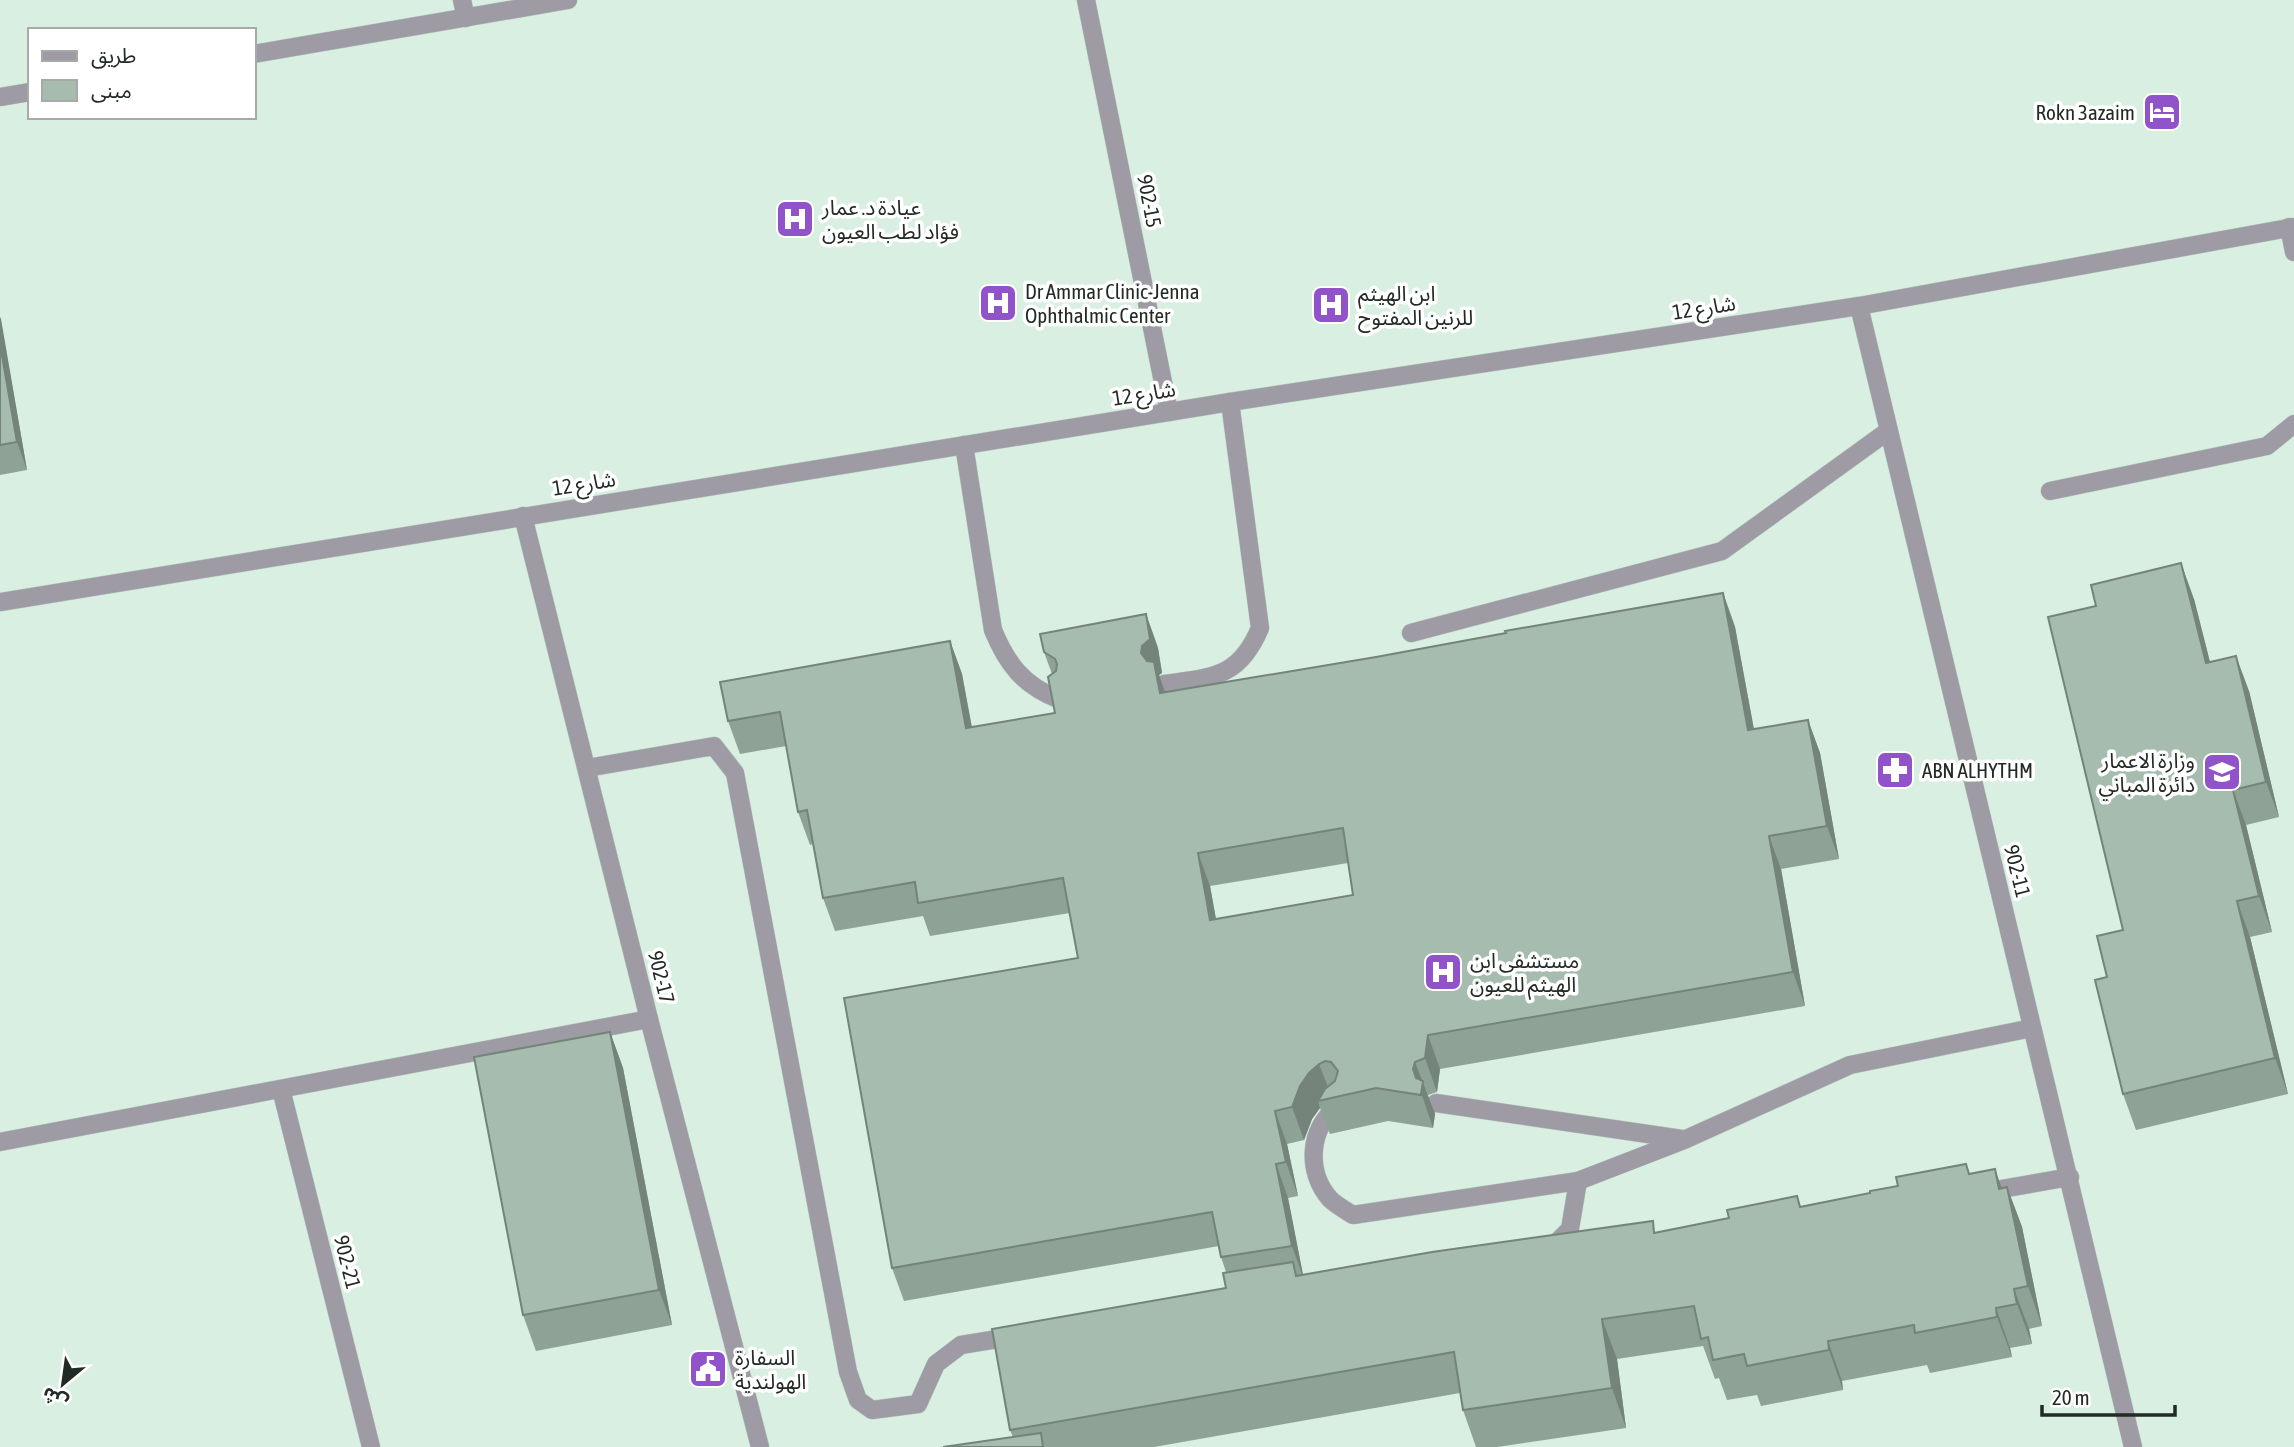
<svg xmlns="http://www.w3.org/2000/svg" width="2294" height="1447" viewBox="0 0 2294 1447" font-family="'Asap Condensed','Noto Sans Arabic',sans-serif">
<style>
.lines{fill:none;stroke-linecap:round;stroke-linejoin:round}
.minor-casing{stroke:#b7ccc0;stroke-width:19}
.minor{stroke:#9f9ba4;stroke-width:18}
.wall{fill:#8fa296;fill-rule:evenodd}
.shaded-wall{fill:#74847a}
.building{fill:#a6bcaf;stroke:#74847a;stroke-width:2;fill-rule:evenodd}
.labels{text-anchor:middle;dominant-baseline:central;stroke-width:7;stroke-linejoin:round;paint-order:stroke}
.poi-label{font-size:21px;fill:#222a25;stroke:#fff;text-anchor:start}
.street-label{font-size:21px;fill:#222a25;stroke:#fff}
</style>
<rect width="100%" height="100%" fill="#d8efe2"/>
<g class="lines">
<defs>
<g id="minor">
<polyline points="462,0 466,18"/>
<polyline points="1086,0 1169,412"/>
<polyline points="254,54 568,0"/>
<polyline points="0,97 30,92"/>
<polyline points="2289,227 2294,252"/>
<path d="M1859,306C1948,687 2045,1066 2133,1447"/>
<path d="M964,445L993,630C1007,664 1023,685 1058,699"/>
<polyline points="2050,491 2267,446 2294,424"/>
<polyline points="523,516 649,1019 760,1447"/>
<polyline points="0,602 1230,402 1859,306 2294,227"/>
<polyline points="1411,633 1722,551 1888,431"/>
<path d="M1164,684C1213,677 1239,678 1260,628L1230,402"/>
<polyline points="587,768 714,746 735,773 848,1372 858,1400 872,1410 918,1404 936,1364 961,1345 1016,1336"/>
<polyline points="281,1089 371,1447"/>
<polyline points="1436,1103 1682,1139"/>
<path d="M1339,1106C1308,1127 1306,1172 1330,1199C1336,1205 1345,1210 1353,1215L1578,1181L1684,1140L1850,1065L2032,1028"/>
<polyline points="0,1142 649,1019"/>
<polyline points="1984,1192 2070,1177"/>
<polyline points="1550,1249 1570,1229 1578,1181"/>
</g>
</defs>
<!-- minor casing -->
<use href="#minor" class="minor-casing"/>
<!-- minor -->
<use href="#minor" class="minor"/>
</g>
<!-- wall -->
<g class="wall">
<polygon points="0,317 27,470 0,475"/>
<path d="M1723,593L1735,627L1754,729L1808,720L1820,753L1839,859L1781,869L1805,1006L1440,1069L1437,1092L1428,1095L1435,1114L1433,1128L1388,1121L1330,1134L1320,1108L1312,1119L1304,1140L1287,1144L1298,1196L1288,1198L1303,1275L1657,1233L1801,1206L1970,1174L2002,1188L2007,1187L2022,1227L2042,1326L2029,1329L2032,1344L2010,1348L2012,1357L1930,1373L1927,1365L1842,1381L1843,1390L1761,1406L1757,1395L1727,1400L1719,1378L1715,1379L1703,1346L1617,1359L1626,1428L1497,1447H1476L1463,1410L1460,1393L1154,1447H943L1013,1437L1010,1430L1226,1288V1272L1221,1257L1219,1246L904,1301L892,1268L1078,958L1070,913L930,936L923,916L835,931L823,898L813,844L810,845L798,812L786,746L740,754L728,721L950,641L962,674L972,727L1055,713L1052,674L1044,652L1146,614L1158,648L1162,673L1159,675L1165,692L1376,657ZM1348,863L1353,895L1216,919L1210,886Z"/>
<polygon points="2194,599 2210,662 2249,691 2279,817 2246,825 2272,932 2250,937 2288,1094 2136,1130 2123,1094 2107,977 2123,930 2096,606"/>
<polygon points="610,1032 623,1068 672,1325 536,1351 523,1315"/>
</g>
<!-- shaded-wall -->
<g class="shaded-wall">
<polygon points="0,317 1,319 27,470 17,442 0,344"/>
<polygon points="2181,563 2194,599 2219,698 2206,663"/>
<polygon points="1723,593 1735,627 1760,763 1748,730"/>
<polygon points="1146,614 1158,648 1162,673 1159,675 1166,695 1172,727 1141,653"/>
<polygon points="950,641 962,674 978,762 966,728"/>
<polygon points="2236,656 2249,691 2279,817 2266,782"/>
<polygon points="1808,720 1820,753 1839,859 1827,826"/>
<polygon points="2233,790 2246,825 2272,932 2259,896"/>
<polygon points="1769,836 1781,869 1805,1006 1793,972"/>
<polygon points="1198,853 1210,886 1222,953 1210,920"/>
<polygon points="2237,901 2250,937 2288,1094 2275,1058"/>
<polygon points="610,1032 623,1068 672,1325 659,1290"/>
<polygon points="1428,1035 1440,1069 1437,1092 1425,1058"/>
<polygon points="1415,1062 1435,1114 1433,1128 1413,1069"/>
<polygon points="1319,1064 1332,1097 1318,1101 1320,1108 1312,1119 1304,1140 1292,1107 1300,1086 1309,1073"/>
<polygon points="1275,1111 1287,1144 1298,1196 1286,1162"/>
<polygon points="1276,1164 1288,1198 1304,1280 1292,1246"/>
<polygon points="1995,1169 2009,1209 1999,1189"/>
<polygon points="2007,1187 2022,1227 2042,1326 2028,1286"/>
<polygon points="2014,1289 2029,1329 2032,1344 2017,1304"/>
<polygon points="1996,1308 2010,1348 2012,1357 1997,1317"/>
<polygon points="1602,1319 1617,1359 1626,1428 1612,1388"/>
<polygon points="1828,1341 1842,1381 1843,1390 1829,1350"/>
</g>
<!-- building -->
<g class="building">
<polygon points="0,344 17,442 0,445"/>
<polygon points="2181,563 2206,663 2236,656 2266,782 2233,790 2259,896 2237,901 2275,1058 2123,1094 2095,980 2107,977 2097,936 2123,930 2048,617 2096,606 2091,585"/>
<path d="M1723,593L1748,730L1808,720L1827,826L1769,836L1793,972L1428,1035L1425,1058L1415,1062L1413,1069L1416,1078L1423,1081L1421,1095L1376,1088L1318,1101L1325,1089L1335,1081L1338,1071L1331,1062L1325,1061L1319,1064L1309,1073L1300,1086L1292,1107L1275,1111L1286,1162L1276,1164L1292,1246L1221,1257L1212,1212L892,1268L844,998L1078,958L1063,878L918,903L915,882L823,898L807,810L798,812L780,712L728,721L720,682L950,641L966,728L1055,713L1048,677L1056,671L1057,664L1055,659L1044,652L1040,634L1146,614L1150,639L1142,646L1141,653L1147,661L1154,662L1160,693L1376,657L1506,633L1505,631ZM1343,828L1353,895L1210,920L1198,853Z"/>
<polygon points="610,1032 659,1290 523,1315 474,1057"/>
<polygon points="1966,1164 1969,1174 1995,1169 1999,1189 2007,1187 2028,1286 2014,1289 2017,1304 1996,1308 1997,1317 1915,1333 1914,1325 1828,1341 1829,1350 1747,1366 1744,1354 1713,1360 1708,1337 1701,1339 1694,1306 1602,1319 1612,1388 1463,1410 1454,1352 1010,1430 992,1329 1226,1288 1223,1273 1293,1262 1296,1276 1432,1252 1653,1221 1654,1233 1729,1218 1727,1210 1797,1196 1800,1207 1870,1193 1870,1191 1898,1186 1896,1177"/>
<polygon points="1041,1433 1043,1447 943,1447"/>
</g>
<!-- icons -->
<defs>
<symbol id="hotel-square" viewBox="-11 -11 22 22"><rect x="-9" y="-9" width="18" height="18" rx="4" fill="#9053ca" stroke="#fff"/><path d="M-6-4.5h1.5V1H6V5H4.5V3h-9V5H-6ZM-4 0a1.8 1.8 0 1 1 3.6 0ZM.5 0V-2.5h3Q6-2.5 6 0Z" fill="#fff"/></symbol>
<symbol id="hospital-square" viewBox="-11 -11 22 22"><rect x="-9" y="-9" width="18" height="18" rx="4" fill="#9053ca" stroke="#fff"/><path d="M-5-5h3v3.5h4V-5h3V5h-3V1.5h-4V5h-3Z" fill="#fff"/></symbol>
<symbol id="pharmacy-square" viewBox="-11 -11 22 22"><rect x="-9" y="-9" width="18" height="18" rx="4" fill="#9053ca" stroke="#fff"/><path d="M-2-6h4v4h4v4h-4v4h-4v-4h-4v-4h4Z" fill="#fff"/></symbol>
<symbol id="university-square" viewBox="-11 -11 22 22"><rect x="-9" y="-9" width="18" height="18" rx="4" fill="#9053ca" stroke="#fff"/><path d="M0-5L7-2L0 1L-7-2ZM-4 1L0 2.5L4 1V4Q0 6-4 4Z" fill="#fff"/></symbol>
<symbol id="civic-square" viewBox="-11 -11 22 22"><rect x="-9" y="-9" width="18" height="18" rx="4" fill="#9053ca" stroke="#fff"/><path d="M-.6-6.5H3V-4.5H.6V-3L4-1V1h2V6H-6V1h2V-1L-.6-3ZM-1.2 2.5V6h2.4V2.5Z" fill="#fff"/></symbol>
</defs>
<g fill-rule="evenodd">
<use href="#hotel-square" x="2140" y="90" width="44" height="44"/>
<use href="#hospital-square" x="773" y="197" width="44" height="44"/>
<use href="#hospital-square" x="976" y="281" width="44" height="44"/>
<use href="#hospital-square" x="1309" y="283" width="44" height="44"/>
<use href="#pharmacy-square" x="1873" y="748" width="44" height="44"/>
<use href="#university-square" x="2200" y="750" width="44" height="44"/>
<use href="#hospital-square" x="1421" y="950" width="44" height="44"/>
<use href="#civic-square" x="686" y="1347" width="44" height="44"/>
</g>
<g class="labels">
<!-- poi labels -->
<g class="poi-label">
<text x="2135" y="112" text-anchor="end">Rokn 3azaim</text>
<text x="822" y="207">عيادة د. عمار<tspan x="822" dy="24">فؤاد لطب العيون</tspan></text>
<text x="1025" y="291">Dr Ammar Clinic-Jenna<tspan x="1025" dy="24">Ophthalmic Center</tspan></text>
<text x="1358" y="293">ابن الهيثم<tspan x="1358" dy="24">للرنين المفتوح</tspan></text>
<text x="2195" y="760" text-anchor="end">وزارة الاعمار<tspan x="2195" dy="24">دائرة المباني</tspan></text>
<text x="1922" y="770">ABN ALHYTHM</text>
<text x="1470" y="960">مستشفى ابن<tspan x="1470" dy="24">الهيثم للعيون</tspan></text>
<text x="735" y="1357">السفارة<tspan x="735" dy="24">الهولندية</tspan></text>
</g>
<!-- street labels -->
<g class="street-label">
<text transform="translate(1150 201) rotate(79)">902-15</text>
<text transform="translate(1704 307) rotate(-9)">شارع 12</text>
<text transform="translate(1144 393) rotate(-9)">شارع 12</text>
<text transform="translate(584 483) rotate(-9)">شارع 12</text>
<text transform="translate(2018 871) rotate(76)">902-11</text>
<text transform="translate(662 977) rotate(76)">902-17</text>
<text transform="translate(348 1262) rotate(76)">902-21</text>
</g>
</g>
<!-- legend -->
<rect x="28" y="28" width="228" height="91" fill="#ffffff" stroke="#a7aaa8" stroke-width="2"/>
<rect x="42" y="51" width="35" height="10" fill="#9f9ba4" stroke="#a7aaa8" stroke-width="2"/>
<text x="91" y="63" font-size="21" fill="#222a25">طريق</text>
<rect x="42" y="80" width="35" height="21" fill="#a6bcaf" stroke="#a7aaa8" stroke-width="2"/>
<text x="91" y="98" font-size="21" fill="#222a25">مبنى</text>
<!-- north arrow -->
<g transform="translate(63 1384) rotate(209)" stroke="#ffffff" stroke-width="5" paint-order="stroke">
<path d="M0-5L12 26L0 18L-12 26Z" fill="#222a25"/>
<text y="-10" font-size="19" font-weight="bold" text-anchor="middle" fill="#222a25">ش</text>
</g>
<!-- scale -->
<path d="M2042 1405v10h133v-10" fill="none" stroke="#222a25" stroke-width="3.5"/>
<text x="2052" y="1405" font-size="21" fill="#222a25" stroke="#ffffff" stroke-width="5" paint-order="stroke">20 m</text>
</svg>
